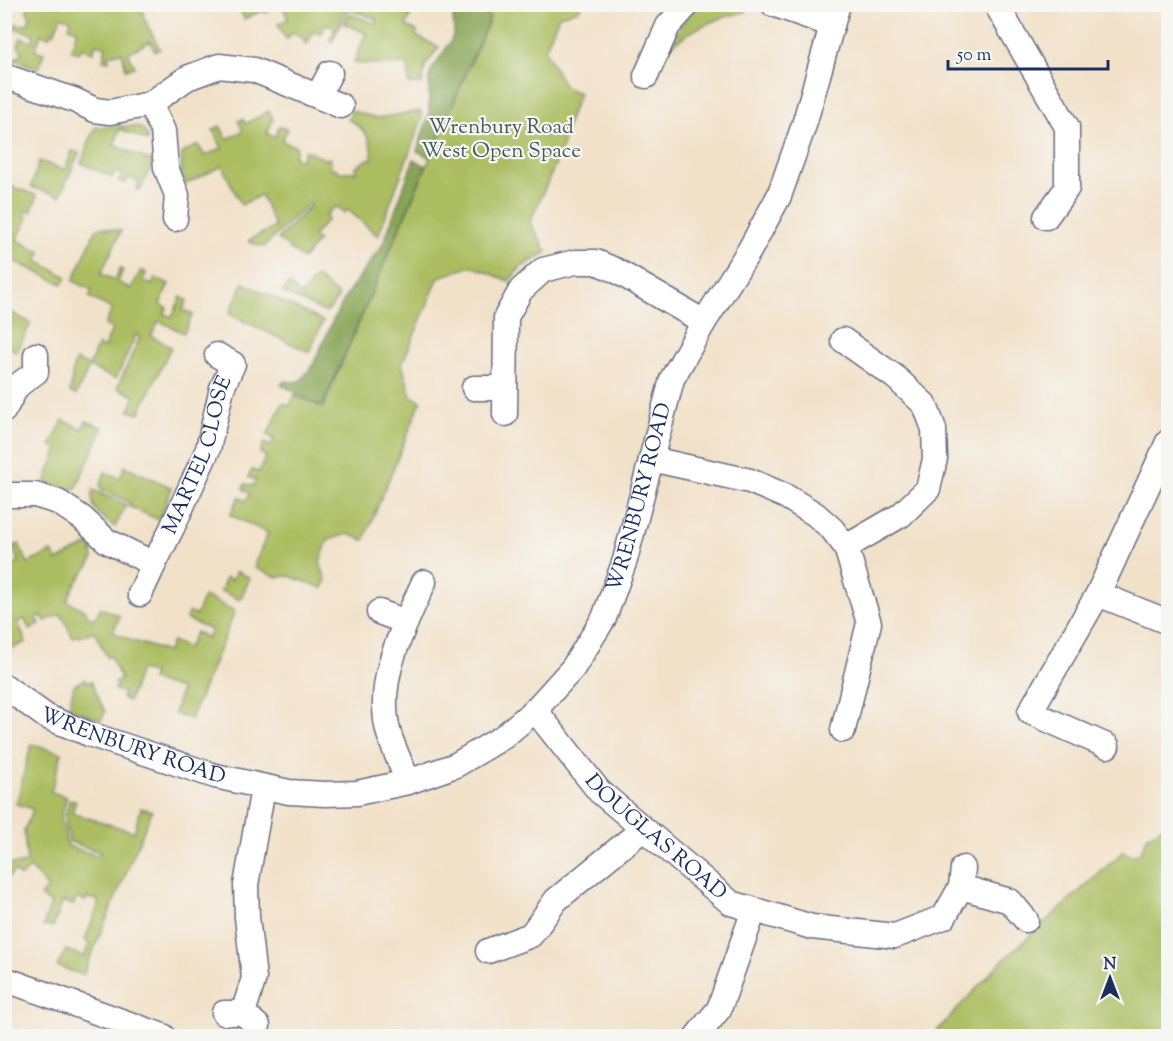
<svg xmlns="http://www.w3.org/2000/svg" width="1173" height="1041" viewBox="0 0 1173 1041" font-family="'Sorts Mill Goudy',serif">
<style>
.green{fill:#abbd61;stroke:#637660;stroke-width:1.5}
.forest{fill:#88a457;stroke:#526a5a;stroke-width:1.5}
.lines{fill:none;stroke-linecap:round;stroke-linejoin:round}
.minor-casing{stroke:#666d83;stroke-width:27}
.minor{stroke:#fff;stroke-width:24}
.labels{text-anchor:middle;dominant-baseline:central;stroke-width:4.5;stroke-linejoin:round;paint-order:stroke}
.park-label{font-size:21px;fill:#465a5f;stroke:#f6f6f2}
.street-label{font-size:21px;fill:#1b2f5e;stroke:#f6f6f2}
</style>
<rect width="100%" height="100%" fill="#f6f6f2"/>
<filter id="ink" filterUnits="userSpaceOnUse"><feTurbulence type="fractalNoise" baseFrequency=".0167" numOctaves="2"/><feDisplacementMap in="SourceGraphic" scale="12" xChannelSelector="R" yChannelSelector="G"/><feConvolveMatrix kernelMatrix="1 2 1 2 8 2 1 2 1" color-interpolation-filters="sRGB"/></filter>
<filter id="wash" filterUnits="userSpaceOnUse"><feTurbulence type="fractalNoise" baseFrequency=".008" numOctaves="4" result="noise"/><feDisplacementMap in="SourceGraphic" scale="24" xChannelSelector="R" yChannelSelector="G"/><feGaussianBlur stdDeviation="1.35" result="paint"/><feColorMatrix in="noise" values="0 0 0 0 0 0 0 0 0 0 0 0 0 0 0 0 0 1.4 0 .05"/><feComposite in="paint" operator="in"/></filter>
<g filter="url(#wash)">
<rect width="100%" height="100%" fill="#f2e1c9"/>
<!-- green -->
<g class="green">
<polygon points="471,4 581,5 579,10 559,16 545,50 565,87 579,93 568,123 560,154 530,222 547,252 521,267 509,281 472,266 439,277 402,364 411,396 421,401 364,540 348,534 328,540 320,562 326,581 323,588 289,576 276,577 255,568 255,563 268,533 230,515 239,497 246,501 250,493 243,489 245,484 253,486 256,480 248,477 252,470 259,472 266,456 260,453 264,443 271,446 274,439 267,435 283,403 290,406 295,395 323,407 490,18 468,6"/>
<path d="M742,4L748,6L746,12C717,17 693,28 669,47L689,12L704,5Z"/>
<polygon points="28,5 119,5 144,12 143,16 160,49 155,51 150,41 128,53 135,67 126,69 122,52 108,55 109,61 103,60 106,47 96,44 93,52 81,48 79,53 71,50 77,30 69,27 71,20 61,16 54,33 51,32 49,37 41,34 35,50 44,53 38,68 5,57 5,54 14,58 19,57 22,52 18,46 21,38 32,42 34,34 13,28 15,24 22,25 28,24 30,17 27,12"/>
<polygon points="238,5 406,5 404,11 411,14 406,26 417,31 416,36 439,47 425,66 422,84 409,84 408,65 362,64 354,62 366,33 344,24 348,14 377,24 377,19 347,9 332,42 330,40 335,28 326,24 321,34 313,32 307,45 304,44 305,39 291,33 288,39 285,38 278,24 288,19 282,5 265,13 264,10 244,19"/>
<path d="M269,111L273,119L267,134L275,137L279,126L287,129L282,141L297,147L294,157L301,160L305,150L327,160L328,158L331,159V168L337,169V172H356V167L368,159H372C373,139 365,129 348,119L352,111L377,118L421,111L422,117L420,124L378,236L348,210L344,213L336,206L325,216L328,219L313,236L318,241L303,259L278,239L311,205L309,203L264,247L249,242V240L275,227L261,195L241,205L222,166L186,184L181,173L182,153L198,145L205,156L222,148L213,130L220,126L227,139L243,131L238,121L243,119L245,124Z"/>
<path d="M123,126C136,126 147,126 148,141L120,129L114,145L153,162L140,191L137,189L139,182L129,177L125,184L119,181L122,174L116,171L112,177L81,163L94,129L99,127Z"/>
<polygon points="72,151 79,153 60,196 31,187 39,161 65,170"/>
<polygon points="5,184 36,195 37,198 31,212 26,210 24,215 28,218 17,240 41,252 37,261 67,277 62,284 5,257"/>
<path d="M102,227L121,231L101,274L115,280L120,269L123,270L118,282L131,289L141,270L146,273L143,281L152,285L155,278L169,284L160,304L167,308L164,314L172,317L181,297L187,300L183,310L193,314L184,333L159,321L151,336L171,347L139,414L129,411L135,396L117,388L140,337L136,335L116,379L89,367L76,395L70,392C73,380 70,372 76,360L89,366L98,345L104,348L112,329L105,325L112,309L89,297L92,290L73,281L94,234L97,229Z"/>
<polygon points="316,277 339,296 330,309 325,312 282,292 289,284 301,295"/>
<polygon points="243,283 323,321 309,352 229,314"/>
<polygon points="5,309 31,323 17,352 5,345"/>
<polygon points="63,420 82,429 86,421 103,428 76,488 69,490 45,482 58,449 51,445"/>
<polygon points="125,466 172,488 159,520 128,506 130,503 101,489 100,486 105,472 120,478"/>
<path d="M93,490L126,505L115,527C102,518 88,508 93,490Z"/>
<polygon points="19,544 28,563 52,552 57,561 87,545 92,549 93,558 90,564 74,586 67,601 86,611 87,615 92,618 97,616 100,608 120,616 113,632 130,640 168,652 172,641 188,648 196,632 208,638 211,630 186,619 189,612 196,615 204,596 235,611 191,719 174,714 181,689 151,680 153,673 140,670 129,701 122,698 124,693 115,690 114,688 117,687 115,683 121,679 110,656 107,657 94,631 80,637 78,635 73,638 61,614 45,621 42,616 37,617 40,624 30,630 24,619 18,622 26,642 11,649 6,648 4,644 5,603 10,601 5,589 5,569 19,562 12,547"/>
<polygon points="236,571 250,578 240,600 221,591 226,577 232,580"/>
<polygon points="85,679 87,683 91,681 105,712 101,720 69,708 74,685"/>
<path d="M32,744L62,753L51,792L67,797L61,817L68,846L98,856L100,852L70,842L65,817L70,799L76,801L72,813L134,832L141,808L152,811L83,975L57,966L66,950L84,957L89,943L85,940L98,906V900L87,898L85,901L77,898L73,905L63,901L53,927L43,926L51,904L40,896L48,888L30,868L20,877L15,871L5,880V865L27,863L24,831L33,809L16,804C22,784 25,764 32,744Z"/>
<polygon points="1168,824 1168,1036 932,1036 1002,961 1123,852 1132,856 1140,852 1148,836"/>
</g>
<!-- forest -->
<g class="forest">
<polygon points="468,6 490,17 430,158 417,151 429,114 429,79 431,71 451,41 454,32 453,15 455,12"/>
<polygon points="414,159 426,166 322,407 295,395 296,392 281,385 284,381 295,382 301,380 313,365 334,318 348,293 383,244"/>
</g>
</g>
<g filter="url(#ink)">
<g class="lines">
<defs>
<g id="minor">
<polyline points="773,4 832,25"/>
<polyline points="996,4 1067,127 1067,188 1046,217"/>
<polyline points="4,76 74,100 95,110 110,112 150,104 187,78 219,66 254,70 341,106"/>
<polyline points="646,76 668,26 688,4"/>
<polyline points="318,96 330,73"/>
<polyline points="150,104 163,131 166,168 177,195 175,219"/>
<polyline points="843,340 895,377 925,405 934,429 935,459 928,489 901,515 846,547"/>
<polyline points="474,388 504,388"/>
<polyline points="4,410 17,386 36,372 36,355"/>
<polyline points="505,414 506,317 521,290 543,270 575,262 596,262 615,270 704,322"/>
<polyline points="651,459 750,481 785,496 815,514 832,529 846,547 869,623 843,730"/>
<path id="s1" d="M8,495H35L58,502L82,518L107,541L154,564L172,528L208,449L222,388L233,364L217,355"/>
<polyline points="140,594 154,564"/>
<polyline points="1098,594 1168,622"/>
<polyline points="379,612 406,622"/>
<path id="s2" d="M4,686L47,717L89,734L215,776L289,792L325,794L357,793L408,782L456,765L503,737L535,710L573,668L604,618L625,560L672,379L704,322L749,251L779,196L804,125L838,4"/>
<path id="s3" d="M535,710L599,791L731,903L812,927L895,936L944,917L961,887L963,868"/>
<polyline points="1107,746 1030,712 1098,594 1168,442"/>
<path d="M408,782C402,766 394,750 389,734C374,681 403,629 424,582"/>
<polyline points="961,887 1010,901 1026,920"/>
<polyline points="488,951 531,935 556,900 643,829"/>
<polyline points="4,979 163,1036"/>
<polyline points="224,1013 243,1013 258,1026"/>
<polyline points="243,1013 254,978 247,917 246,885 263,788"/>
<polyline points="697,1036 719,1009 754,910"/>
</g>
</defs>
<!-- minor casing -->
<use href="#minor" class="minor-casing"/>
<!-- minor -->
<use href="#minor" class="minor"/>
</g>
</g>
<g class="labels">
<!-- park labels -->
<g class="park-label">
<text x="501" y="128">Wrenbury Road<tspan x="501" dy="24">West Open Space</tspan></text>
</g>
<!-- street labels -->
<g class="street-label">
<text stroke="none"><textPath href="#s1" startOffset="284">MARTEL CLOSE</textPath></text>
<text stroke="none"><textPath href="#s2" startOffset="816">WRENBURY ROAD</textPath></text>
<text stroke="none"><textPath href="#s2" startOffset="144">WRENBURY ROAD</textPath></text>
<text stroke="none"><textPath href="#s3" startOffset="176">DOUGLAS ROAD</textPath></text>
</g>
</g>
<!-- margin -->
<rect width="1173" height="1041" fill="none" stroke="#f6f6f2" stroke-width="24"/>
<!-- north arrow -->
<g transform="translate(1110 978)" stroke="#f6f6f2" stroke-width="4.5" paint-order="stroke">
<path d="M0-4.5L10 22L0 15L-10 22Z" fill="#1b2f5e"/>
<text y="-9" font-size="16" font-weight="bold" text-anchor="middle" fill="#1b2f5e">N</text>
</g>
<!-- scale -->
<path d="M948 60v9h160v-9" fill="none" stroke="#1b2f5e" stroke-width="3"/>
<text x="957" y="60" font-size="18" fill="#1b2f5e" stroke="#f6f6f2" stroke-width="4.5" paint-order="stroke">50 m</text>
</svg>
